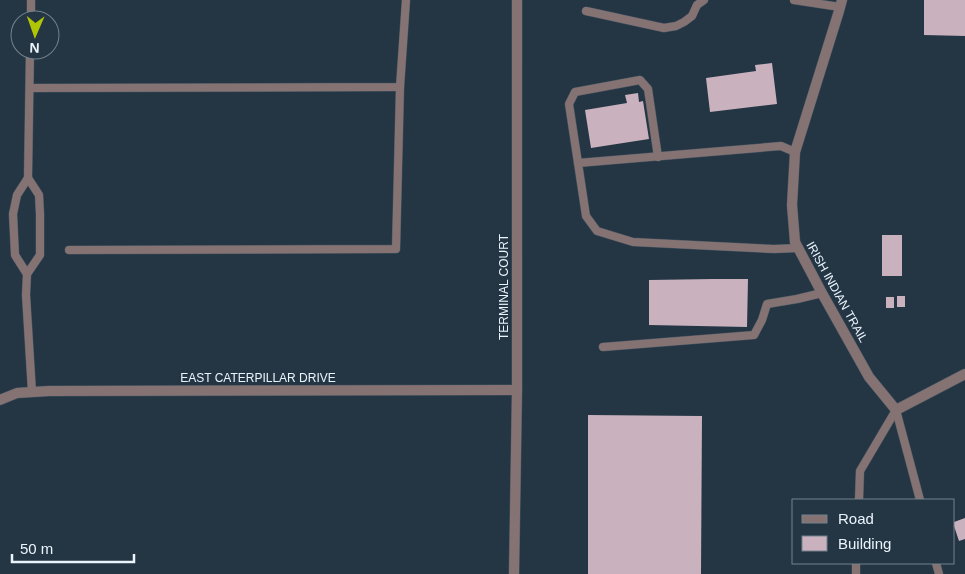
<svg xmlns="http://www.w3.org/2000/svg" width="965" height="574" viewBox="0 0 965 574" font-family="Helvetica,sans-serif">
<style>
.building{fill:#c9b1be}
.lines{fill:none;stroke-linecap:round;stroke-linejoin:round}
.lane-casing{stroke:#445461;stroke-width:9}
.street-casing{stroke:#445461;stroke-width:11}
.lane{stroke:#857273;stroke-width:8}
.street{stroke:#857273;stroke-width:10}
.labels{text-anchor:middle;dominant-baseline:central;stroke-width:5;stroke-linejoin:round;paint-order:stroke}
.street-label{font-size:12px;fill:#eaf4fd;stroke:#243543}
</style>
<rect width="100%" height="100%" fill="#243543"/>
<!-- building -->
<g class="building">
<polygon points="924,0 965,0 965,36 924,35"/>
<polygon points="772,63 777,104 710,112 706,78 756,71 755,65"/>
<polygon points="638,93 639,102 643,101 649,139 591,148 585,110 627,103 625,95"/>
<rect x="882" y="235" width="20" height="41"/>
<polygon points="713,279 748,279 747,327 649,325 649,280"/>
<rect x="897" y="296" width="8" height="11"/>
<rect x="886" y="297" width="8" height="11"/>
<polygon points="588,415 702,416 701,574 588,574"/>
<polygon points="965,518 965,539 959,541 954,526 954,522"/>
</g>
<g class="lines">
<defs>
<g id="lane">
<polyline points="794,0 840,7"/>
<polyline points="586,11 664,28 676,26 684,22 692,16 697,5 704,0"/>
<polyline points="31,20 31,0"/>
<polyline points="30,88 400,87 406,0"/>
<polyline points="795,152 781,146 578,163 586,216 597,231 633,242 774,249 799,248"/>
<polyline points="578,163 569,104 575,92 640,80 648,89 658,157"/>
<polyline points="28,178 39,195 40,214 40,255 27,274 26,295 32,392"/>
<polyline points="69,250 396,249 400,87"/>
<polyline points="27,274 15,255 13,214 17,195 28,178 30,50"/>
<polyline points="603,347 754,335 762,320 767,304 797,299 822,293"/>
<polyline points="896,410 920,500"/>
<polyline points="859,500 860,471 896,410"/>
<polyline points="936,563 939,574"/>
<polyline points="856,574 856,563"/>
</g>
<g id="street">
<polyline points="842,0 839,11 795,152 792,205 795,242 823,295 869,377 896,410 965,374"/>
<polyline points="0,400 17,393 49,391 517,390"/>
<polyline points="514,574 517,390 517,0"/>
</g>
</defs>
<!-- lane casing -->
<use href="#lane" class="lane-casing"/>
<!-- street casing -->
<use href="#street" class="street-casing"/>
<!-- lane -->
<use href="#lane" class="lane"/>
<!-- street -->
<use href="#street" class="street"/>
</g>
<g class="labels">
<!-- street labels -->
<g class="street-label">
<text transform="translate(504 287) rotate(-90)">TERMINAL COURT</text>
<text transform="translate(837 292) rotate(61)">IRISH INDIAN TRAIL</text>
<text x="258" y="378">EAST CATERPILLAR DRIVE</text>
</g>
</g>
<!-- legend -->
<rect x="792" y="499" width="162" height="65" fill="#243543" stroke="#73818d"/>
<rect x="802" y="515" width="25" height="8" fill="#857273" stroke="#73818d"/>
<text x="838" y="524" font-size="15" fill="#eaf4fd">Road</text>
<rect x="802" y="536" width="25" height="15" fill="#c9b1be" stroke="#73818d"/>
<text x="838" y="549" font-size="15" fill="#eaf4fd">Building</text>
<!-- north arrow -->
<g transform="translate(35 35) rotate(182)"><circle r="24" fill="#243543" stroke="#73818d"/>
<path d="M0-4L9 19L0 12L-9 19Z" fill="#afc505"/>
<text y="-8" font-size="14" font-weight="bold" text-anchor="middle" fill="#eaf4fd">N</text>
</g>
<!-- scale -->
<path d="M12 554v8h122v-8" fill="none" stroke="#eaf4fd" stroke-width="2.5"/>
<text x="20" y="554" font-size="15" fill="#eaf4fd" stroke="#243543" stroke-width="4" paint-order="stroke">50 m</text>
</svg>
